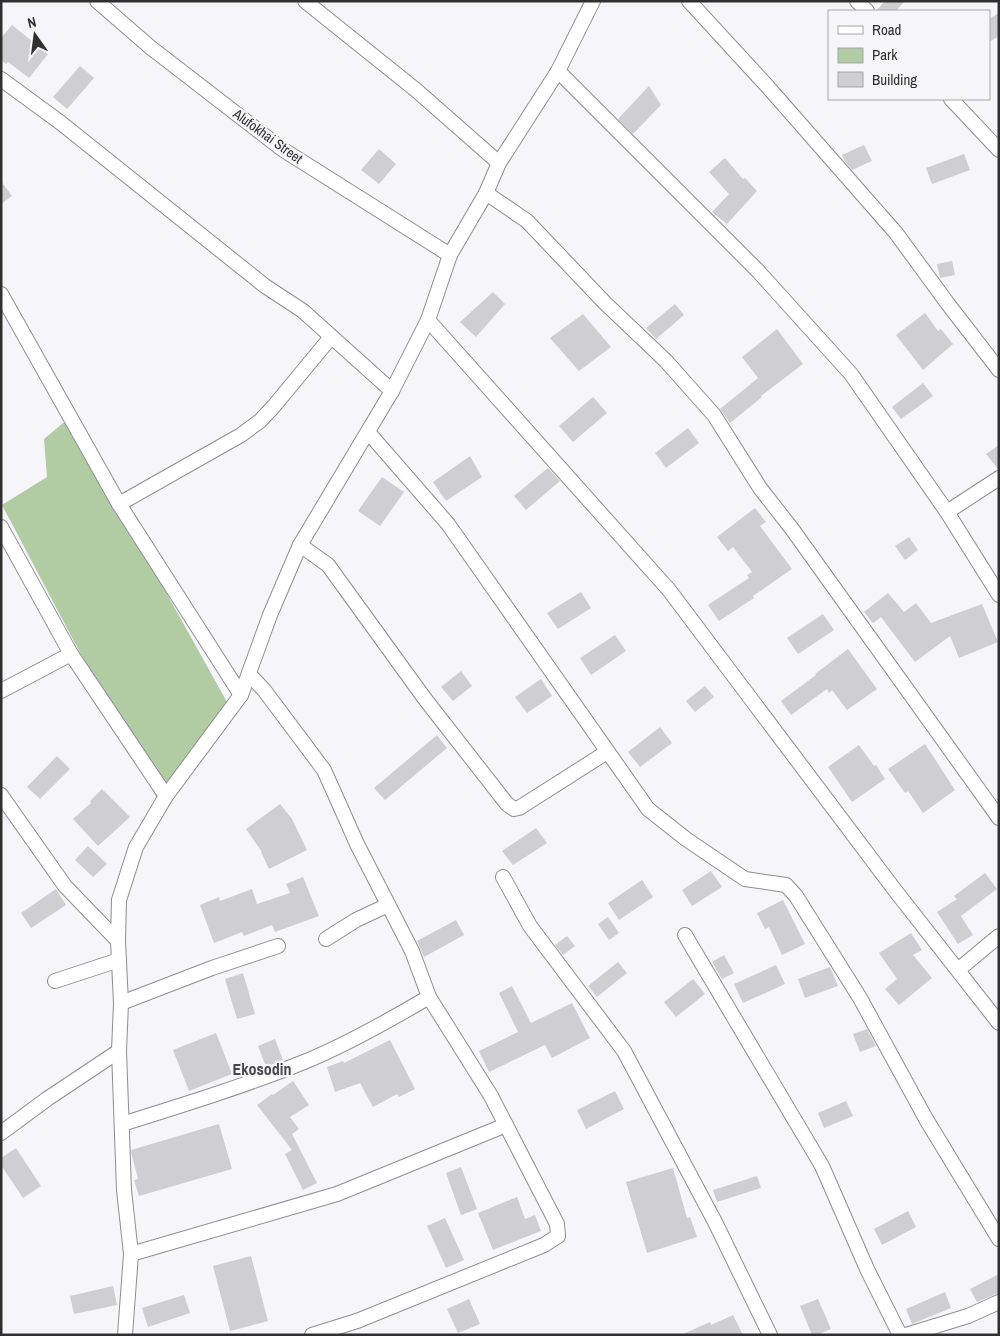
<svg xmlns="http://www.w3.org/2000/svg" width="1000" height="1336" viewBox="0 0 1000 1336" font-family="'Archivo Narrow',sans-serif">
<style>
.green{fill:#b1cca3}
.building{fill:#cfcfd3}
.lines{fill:none;stroke-linecap:round;stroke-linejoin:round}
.minor-casing{stroke:#8d8d92;stroke-width:16}
.minor{stroke:#fff;stroke-width:14}
.labels{text-anchor:middle;dominant-baseline:central;stroke-width:4.5;stroke-linejoin:round;paint-order:stroke}
.street-label{font-size:14px;fill:#303031;stroke:#f5f5fa}
.quarter-label{font-size:16px;font-weight:bold;fill:#47474b;stroke:#f5f5fa}
</style>
<rect width="100%" height="100%" fill="#f5f5fa"/>
<!-- green -->
<polygon class="green" points="69,418 227,702 161,806 2,505 47,477 44,439"/>
<!-- building -->
<g class="building">
<polygon points="885,1 905,1 896,11 876,11"/>
<polygon points="999,13 999,36 989,42 989,19"/>
<polygon points="12,25 48,54 29,78 8,62 6,64 1,60 1,38"/>
<polygon points="80,66 94,78 67,109 53,97"/>
<polygon points="649,86 661,105 633,134 618,119"/>
<polygon points="864,145 872,161 852,170 846,163 842,155"/>
<polygon points="379,149 396,164 379,184 361,170"/>
<polygon points="964,154 970,170 932,184 926,168"/>
<polygon points="725,158 743,179 745,178 757,191 727,224 712,212 729,194 709,172"/>
<polygon points="1,181 12,196 1,204"/>
<polygon points="952,261 955,275 940,278 937,264"/>
<polygon points="493,292 505,304 476,337 460,322"/>
<polygon points="675,304 684,315 656,339 646,328"/>
<polygon points="925,313 938,331 941,329 953,344 923,370 896,335"/>
<polygon points="583,314 611,347 579,371 550,338"/>
<polygon points="777,329 803,364 761,396 762,397 730,423 720,409 758,378 742,357"/>
<polygon points="923,383 933,396 901,419 892,407"/>
<polygon points="593,397 607,413 573,442 559,426"/>
<polygon points="688,428 699,443 666,468 655,453"/>
<polygon points="999,445 999,469 998,469 986,454"/>
<polygon points="470,456 482,477 446,501 433,482"/>
<polygon points="548,468 560,481 526,510 514,496"/>
<polygon points="382,477 404,492 380,526 358,511"/>
<polygon points="755,508 766,522 760,526 792,569 753,596 754,598 719,621 708,605 749,578 747,575 752,572 733,547 728,551 717,537"/>
<polygon points="909,537 918,550 905,560 895,546"/>
<polygon points="581,592 591,608 558,629 547,613"/>
<polygon points="888,593 904,612 916,603 931,623 982,604 998,642 959,658 950,636 915,662 881,617 873,623 864,612"/>
<polygon points="823,614 834,630 798,654 787,638"/>
<polygon points="615,635 626,651 591,675 580,658"/>
<polygon points="848,649 877,689 847,710 832,690 829,693 827,689 791,715 781,701 816,675 815,674"/>
<polygon points="461,671 472,686 453,701 441,687"/>
<polygon points="541,679 552,696 527,713 515,697"/>
<polygon points="705,686 714,697 695,712 686,701"/>
<polygon points="660,727 672,743 640,767 628,752"/>
<polygon points="437,735 447,748 385,800 374,788"/>
<polygon points="925,744 955,790 923,813 908,791 905,793 888,769"/>
<polygon points="859,745 874,766 876,765 885,779 852,802 828,767"/>
<polygon points="57,756 70,769 40,799 27,787"/>
<polygon points="102,789 130,817 98,846 73,819 91,803 90,801"/>
<polygon points="280,804 292,819 307,850 269,869 261,852 262,852 246,829"/>
<polygon points="536,828 547,843 513,865 502,851"/>
<polygon points="88,846 107,864 93,877 75,860"/>
<polygon points="711,871 722,887 692,906 682,890"/>
<polygon points="985,873 997,889 961,916 973,935 958,944 937,912 957,899 954,896"/>
<polygon points="303,877 319,916 275,932 272,925 244,936 242,932 214,943 200,905 219,897 220,901 252,889 257,904 290,893 286,884"/>
<polygon points="642,880 653,897 619,920 608,903"/>
<polygon points="56,889 66,905 31,928 21,913"/>
<polygon points="783,900 805,944 782,955 769,927 765,929 757,913"/>
<polygon points="608,917 619,933 609,940 598,924"/>
<polygon points="456,920 464,935 424,957 417,941"/>
<polygon points="911,933 922,950 913,955 932,978 899,1005 885,989 897,979 879,953"/>
<polygon points="567,936 575,946 563,955 555,945"/>
<polygon points="724,955 734,973 722,979 712,962"/>
<polygon points="618,962 627,973 597,997 588,986"/>
<polygon points="776,965 785,984 743,1003 734,984"/>
<polygon points="830,967 838,986 805,998 798,979"/>
<polygon points="243,973 255,1014 237,1019 225,979"/>
<polygon points="693,979 705,994 676,1017 664,1002"/>
<polygon points="512,986 531,1023 572,1003 590,1038 552,1058 545,1045 489,1072 479,1051 518,1032 499,993"/>
<polygon points="867,1029 876,1046 860,1052 853,1034"/>
<polygon points="216,1033 232,1074 189,1091 173,1050"/>
<polygon points="275,1039 283,1060 266,1067 258,1046"/>
<polygon points="390,1040 415,1089 399,1097 397,1094 373,1107 360,1083 335,1092 327,1067 343,1061 344,1063"/>
<polygon points="293,1081 309,1105 290,1117 299,1129 292,1134 317,1183 303,1190 285,1154 292,1150 257,1105 272,1094 273,1095"/>
<polygon points="615,1091 624,1109 586,1129 577,1110"/>
<polygon points="846,1101 853,1116 824,1128 818,1113"/>
<polygon points="219,1124 232,1169 139,1196 134,1180 138,1179 132,1156 131,1150"/>
<polygon points="16,1148 41,1186 23,1198 1,1165 1,1158"/>
<polygon points="461,1167 477,1209 461,1215 446,1173"/>
<polygon points="673,1168 687,1218 690,1217 697,1237 647,1253 626,1182"/>
<polygon points="757,1176 761,1188 717,1202 713,1190"/>
<polygon points="517,1197 525,1219 535,1215 541,1231 493,1250 478,1213"/>
<polygon points="908,1211 916,1227 882,1245 874,1229"/>
<polygon points="445,1218 464,1260 446,1268 427,1226"/>
<polygon points="251,1256 268,1321 230,1331 213,1266"/>
<polygon points="999,1274 999,1293 977,1302 970,1289"/>
<polygon points="113,1286 117,1305 74,1314 70,1296"/>
<polygon points="945,1292 951,1308 912,1324 906,1309"/>
<polygon points="184,1295 190,1313 148,1327 142,1308"/>
<polygon points="469,1299 480,1324 458,1333 447,1309"/>
<polygon points="818,1299 831,1329 817,1335 812,1335 800,1306"/>
<polygon points="733,1315 743,1335 681,1335 710,1322 711,1325"/>
</g>
<g class="lines">
<defs>
<g id="minor">
<polyline points="97,1 150,47 282,149 450,255"/>
<polyline points="305,1 416,90 499,163"/>
<polyline points="689,1 768,87 896,233 948,304 999,370"/>
<polyline points="857,1 867,11"/>
<polyline points="558,71 758,271 851,374 947,512 999,595"/>
<polyline points="1,79 61,123 265,286 303,311 392,391"/>
<polyline points="951,99 999,150"/>
<polyline points="486,193 527,221 605,303 666,361 714,415 760,488 792,529 999,818"/>
<polyline points="1,294 119,504 241,695"/>
<polyline points="428,320 669,590 894,889 999,1023"/>
<polyline points="368,432 448,524 648,809 686,839 745,879 786,885 796,896 860,998 926,1119 999,1239"/>
<polyline points="119,504 241,435 260,421 274,406 331,337"/>
<polyline points="947,512 999,478"/>
<polyline points="1,527 71,654 166,796"/>
<polyline points="300,545 328,565 425,699 507,804 514,809 519,808 607,752"/>
<polyline points="249,674 264,690 324,770 357,844 412,951 429,997 491,1096 557,1224 558,1236 544,1245 357,1321 312,1335"/>
<polyline points="1,691 71,654"/>
<polyline points="1,795 65,886 118,941"/>
<polyline points="503,877 530,926 624,1051 715,1222 770,1335"/>
<polyline points="685,935 822,1166 867,1269 900,1335"/>
<polyline points="326,939 356,920 388,905"/>
<polyline points="958,970 999,936"/>
<polyline points="55,981 119,960"/>
<polyline points="121,1003 212,968 278,946"/>
<path d="M122,1124C183,1105 244,1086 304,1062C346,1045 390,1020 429,997"/>
<polyline points="1,1133 47,1099 119,1051"/>
<polyline points="131,1254 337,1194 506,1125"/>
<polyline points="125,1335 131,1254 124,1190 119,1051 121,1003 118,941 119,900 136,847 166,796 241,695 270,615 300,545 392,391 428,320 450,255 486,193 499,163 558,71 593,1"/>
<polyline points="906,1335 968,1316 999,1302"/>
</g>
</defs>
<!-- minor casing -->
<use href="#minor" class="minor-casing"/>
<!-- minor -->
<use href="#minor" class="minor"/>
</g>
<g class="labels">
<!-- street labels -->
<g class="street-label">
<text transform="translate(268 136) rotate(36)">Alufokhai Street</text>
</g>
<!-- quarter labels -->
<g class="quarter-label">
<text x="262" y="1069">Ekosodin</text>
</g>
</g>
<!-- border -->
<rect width="1000" height="1336" fill="none" stroke="#303031" stroke-width="5"/>
<!-- legend -->
<rect x="828" y="10" width="162" height="90" fill="#f5f5fa" stroke="#a6a6aa"/>
<rect x="838" y="26" width="25" height="8" fill="#ffffff" stroke="#a6a6aa"/>
<text x="872" y="35" font-size="15" fill="#303031">Road</text>
<rect x="838" y="48" width="25" height="15" fill="#b1cca3" stroke="#a6a6aa"/>
<text x="872" y="60" font-size="15" fill="#303031">Park</text>
<rect x="838" y="72" width="25" height="15" fill="#cfcfd3" stroke="#a6a6aa"/>
<text x="872" y="85" font-size="15" fill="#303031">Building</text>
<!-- north arrow -->
<g transform="translate(35 35) rotate(346)" stroke="#f5f5fa" stroke-width="4" paint-order="stroke">
<path d="M0-4L9 19L0 12L-9 19Z" fill="#303031"/>
<text y="-8" font-size="14" font-weight="bold" text-anchor="middle" fill="#303031">N</text>
</g>
</svg>
